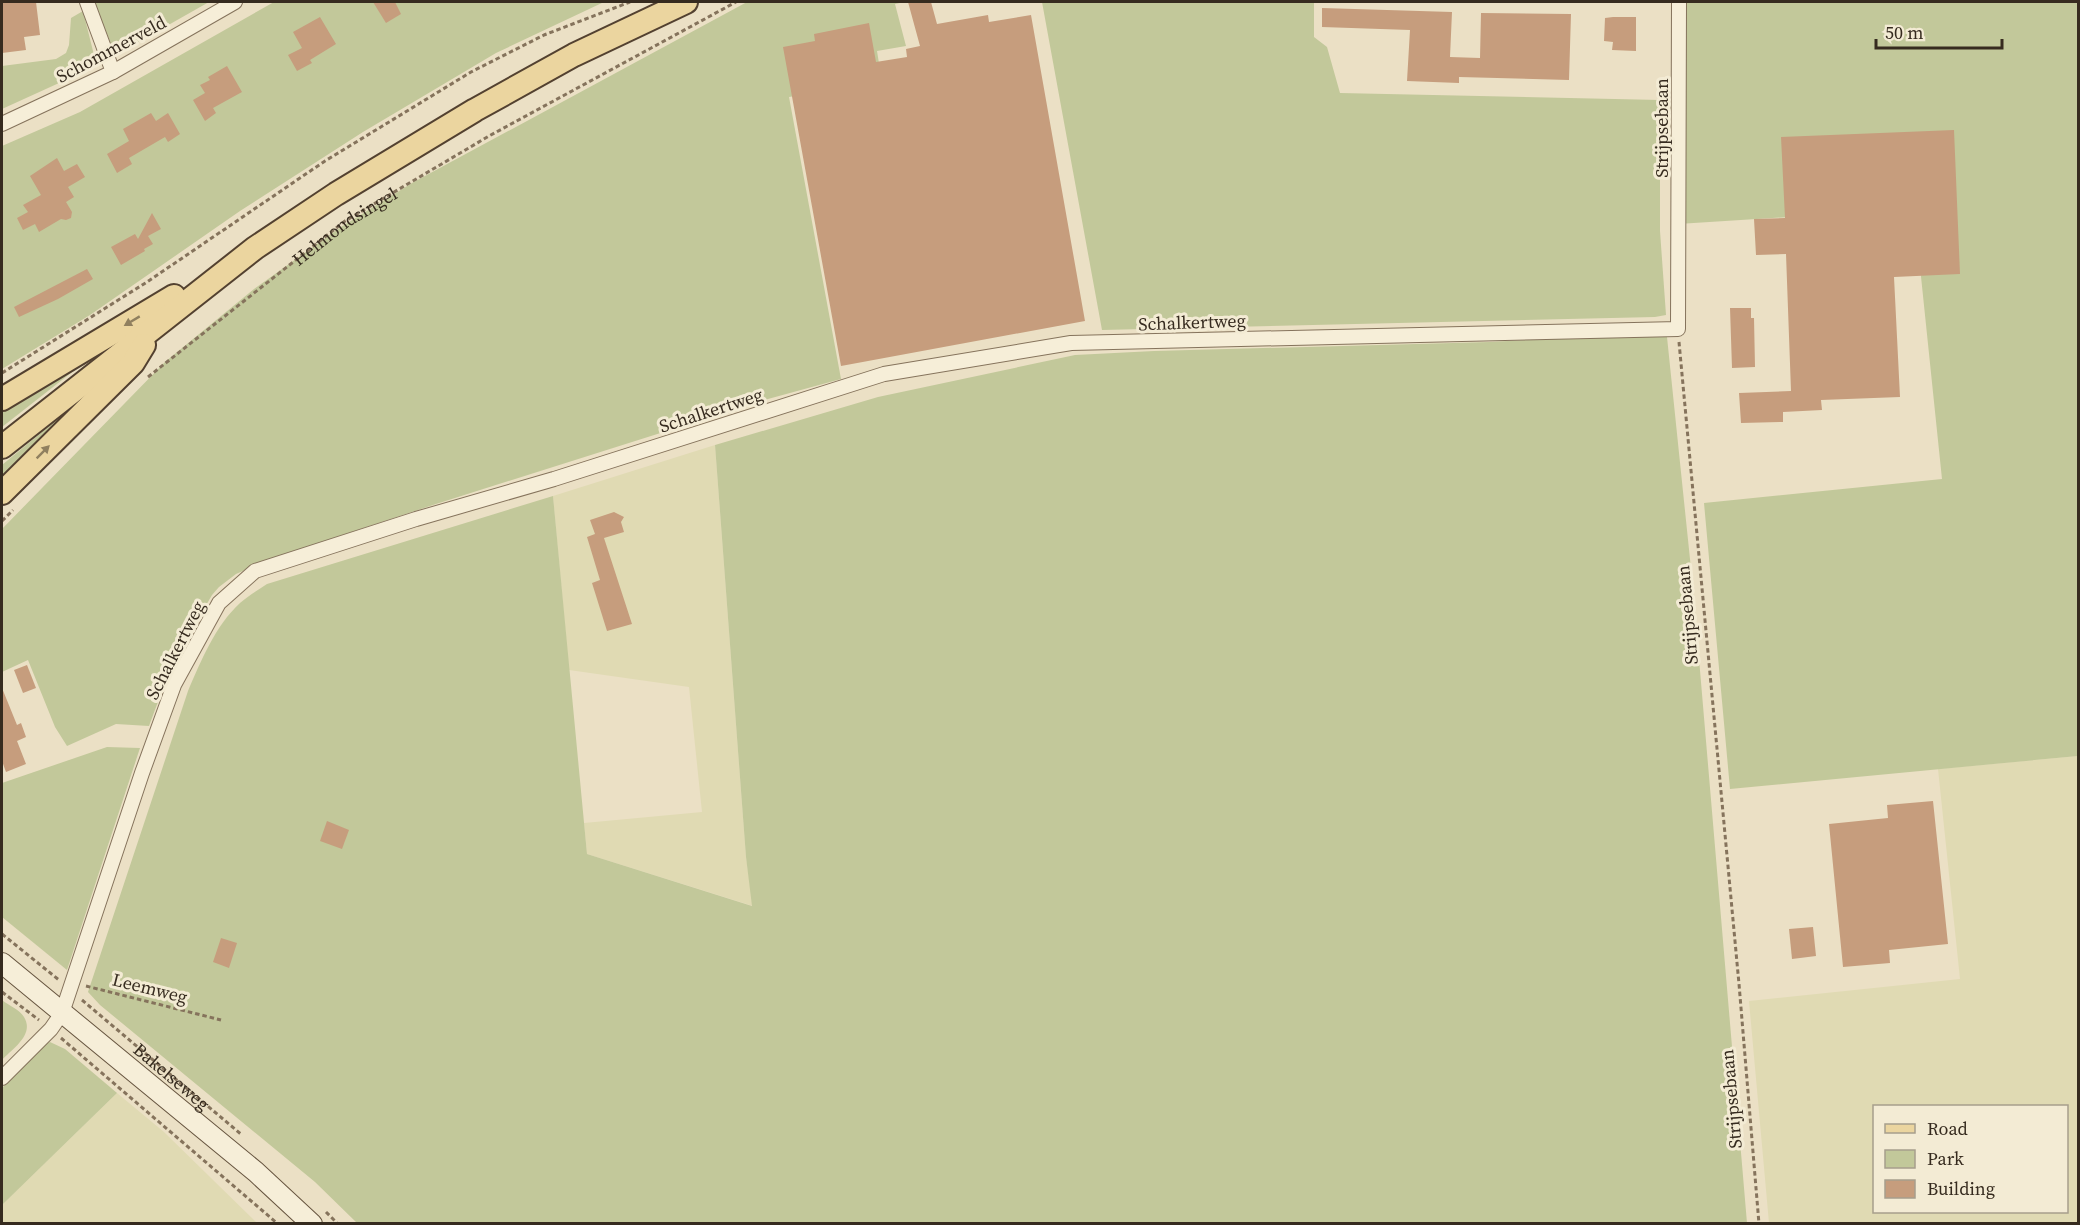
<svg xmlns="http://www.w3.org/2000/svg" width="2080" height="1225" viewBox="0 0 2080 1225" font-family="'Source Serif 4',serif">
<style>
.farmland{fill:#e0dab3;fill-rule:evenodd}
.green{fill:#c2c89a}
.building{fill:#c69d7d}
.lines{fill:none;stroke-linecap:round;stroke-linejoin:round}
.minor-casing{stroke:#85735c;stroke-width:16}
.secondary-casing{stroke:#66543f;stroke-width:22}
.primary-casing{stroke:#534130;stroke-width:26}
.path{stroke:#85735c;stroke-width:3;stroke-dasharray:4.5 3;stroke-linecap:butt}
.minor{stroke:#f6eed8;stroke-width:14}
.secondary{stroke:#f6eed8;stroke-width:20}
.primary{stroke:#ebd59f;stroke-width:22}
.oneway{fill:#90805f}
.labels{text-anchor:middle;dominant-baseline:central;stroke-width:6;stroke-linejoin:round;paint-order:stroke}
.street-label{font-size:18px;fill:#362b1f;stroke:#f3ebd4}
</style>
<rect width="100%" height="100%" fill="#ebe0c5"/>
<!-- farmland -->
<g class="farmland">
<polygon points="715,445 746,857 753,906 587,854 584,823 702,812 689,687 569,670 553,496"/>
<path d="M2078,756V1223H1769L1749,1001L1960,979L1938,769ZM2066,1106V1212H1874V1106Z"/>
<polygon points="117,1093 164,1132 257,1223 2,1224 2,1205"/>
</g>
<!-- green -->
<g class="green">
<polygon points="94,2 209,2 126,49 114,51"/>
<polygon points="274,2 604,2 496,53 363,132 240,211 90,315 2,369 2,146 80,112"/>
<polygon points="747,2 905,2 895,4 906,46 877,51 882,82 789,97 841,379 768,399 436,504 273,558 236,574 219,587 212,595 183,645 169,672 149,726 116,724 67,746 55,727 28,660 2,672 2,529 165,362 254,289 341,227 412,183"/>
<polygon points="1042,2 1314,2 1314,37 1327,47 1340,93 1660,100 1660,231 1666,315 1655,317 1102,330"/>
<polygon points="1680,2 2078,2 2078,756 1730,789 1704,503 1942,479 1914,209 1678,224"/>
<polygon points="83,11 94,55 92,68 2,109 2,66 56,59 66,53 69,45 71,18"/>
<polygon points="122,333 2,427 2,407"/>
<path d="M1659,333L1667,337L1693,588L1747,1223H357L315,1182L100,1005L88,992L188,691C201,661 215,626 240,603C248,596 258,590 267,584L553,496L587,854L752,906L746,857L715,445L878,397L1075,355L1154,351L1489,342Z"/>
<polygon points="59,418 2,479 2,465"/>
<polygon points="107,747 140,748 67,970 2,917 2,783"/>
<path d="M2,1000C8,1005 20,1010 24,1017C35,1035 12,1049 2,1060Z"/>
<polygon points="50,1042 65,1049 117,1093 2,1205 2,1088 44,1045"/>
</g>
<!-- building -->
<g class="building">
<polygon points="2,2 36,2 40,35 24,37 26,50 2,53"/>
<polygon points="373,2 395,2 401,14 386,23"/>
<polygon points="908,2 931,2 937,24 988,15 989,22 1031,15 1085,321 841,366 783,47 815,41 814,34 869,23 876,62 907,57 906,49 920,46"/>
<polygon points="1322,8 1452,12 1450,57 1480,58 1481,13 1571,14 1569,80 1459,77 1459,83 1407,81 1410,30 1322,27"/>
<polygon points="320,17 336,44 310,60 312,63 297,71 288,55 302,48 293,32"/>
<polygon points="1613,17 1636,17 1636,51 1612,50 1613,42 1604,41 1605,18"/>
<polygon points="227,66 242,92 213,108 216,113 205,121 193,100 205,93 200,85 210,80 208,77"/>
<polygon points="151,113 156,121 168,113 180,134 168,142 165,137 129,158 132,164 117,173 107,154 129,141 123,129"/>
<polygon points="1954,130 1960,274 1894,277 1900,397 1821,400 1822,410 1783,412 1783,422 1741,423 1739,393 1791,391 1786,254 1756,255 1754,219 1785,218 1781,137"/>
<polygon points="57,158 64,171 77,164 85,177 68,187 74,197 66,202 72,212 71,218 66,220 61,219 39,232 35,224 23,230 17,218 28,212 23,205 41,195 30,176"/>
<polygon points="152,213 161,229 148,236 153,244 144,249 145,251 121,265 111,247 135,234 138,239"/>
<polygon points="87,269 93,279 58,299 19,317 14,307"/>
<polygon points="1730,308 1751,308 1751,318 1754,318 1755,367 1732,368"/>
<polygon points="614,512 624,517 621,522 624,532 604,538 632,624 607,631 592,583 600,580 587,537 595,534 590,520"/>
<polygon points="27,665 36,688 23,693 14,670"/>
<polygon points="2,688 17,725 21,723 26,737 17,741 26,764 6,772 2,761"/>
<polygon points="1933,801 1948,944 1889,950 1890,963 1843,967 1829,824 1888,818 1887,805"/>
<polygon points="327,821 349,830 342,849 320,841"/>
<polygon points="1813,927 1816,956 1792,959 1789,929"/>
<polygon points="221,938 237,943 229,968 213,962"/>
</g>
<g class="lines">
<defs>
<g id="minor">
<polyline points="87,2 113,72"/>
<polyline points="2,124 113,72 235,2"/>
<polyline points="2,1078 51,1029 62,1013 142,773 174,685 219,603 255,571 416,519 554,479 884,374 1071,343 1678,329 1679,2"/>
</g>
<polyline id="secondary" points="2,963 256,1172 312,1224"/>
<g id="primary">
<polyline points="2,399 174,296"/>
<polyline points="2,447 255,248 336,194 475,110 574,55 686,2"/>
<polyline points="2,493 133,363 144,345"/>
</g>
</defs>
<!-- minor casing -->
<use href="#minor" class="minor-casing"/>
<!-- secondary casing -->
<use href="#secondary" class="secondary-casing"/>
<!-- primary casing -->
<use href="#primary" class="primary-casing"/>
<!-- path -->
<g class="path">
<polyline points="1679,342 1739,984 1759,1224"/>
<polyline points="2,373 147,282 325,161 471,72 544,35 630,2"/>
<path id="s1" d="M148,377L345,221L489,136L736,2"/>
<polyline points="2,521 13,510"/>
<polyline points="2,934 59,980"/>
<polyline points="86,986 221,1020"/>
<polyline points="2,992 39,1020"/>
<path id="s2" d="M82,1000L242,1135"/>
<polyline points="61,1038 278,1224"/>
<polyline points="326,1212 338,1224"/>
</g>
<!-- minor -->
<use href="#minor" class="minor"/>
<!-- secondary -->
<use href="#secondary" class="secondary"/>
<!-- primary -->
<use href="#primary" class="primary"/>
</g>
<!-- one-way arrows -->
<defs><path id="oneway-solid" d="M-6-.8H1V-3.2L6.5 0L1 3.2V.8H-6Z" transform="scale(1.5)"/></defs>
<g class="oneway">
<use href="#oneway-solid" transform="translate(132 321) rotate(149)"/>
<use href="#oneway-solid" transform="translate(43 452) rotate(-45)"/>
</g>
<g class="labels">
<!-- street labels -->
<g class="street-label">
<text transform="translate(111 49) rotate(-28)">Schommerveld</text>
<text transform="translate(1661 128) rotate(-90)">Strijpsebaan</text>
<text stroke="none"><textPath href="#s1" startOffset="248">Helmondsingel</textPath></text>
<text transform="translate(1192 322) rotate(-2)">Schalkertweg</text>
<text transform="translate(711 410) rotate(-18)">Schalkertweg</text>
<text transform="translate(1687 615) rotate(-95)">Strijpsebaan</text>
<text transform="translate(175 650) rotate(-63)">Schalkertweg</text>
<text transform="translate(150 988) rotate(14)">Leemweg</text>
<text stroke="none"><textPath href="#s2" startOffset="118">Bakelseweg</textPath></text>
<text transform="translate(1731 1099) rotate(-95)">Strijpsebaan</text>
</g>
</g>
<!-- border -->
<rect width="2080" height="1225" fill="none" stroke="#362b1f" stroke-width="6"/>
<!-- legend -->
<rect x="1873" y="1105" width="195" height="108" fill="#f3ebd4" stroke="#a79e8c" stroke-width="1.5"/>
<rect x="1885" y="1124" width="30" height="9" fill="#ebd59f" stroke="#a79e8c" stroke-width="1.5"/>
<text x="1927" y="1135" font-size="18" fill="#362b1f">Road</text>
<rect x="1885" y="1150" width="30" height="18" fill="#c2c89a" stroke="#a79e8c" stroke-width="1.5"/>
<text x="1927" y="1165" font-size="18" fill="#362b1f">Park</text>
<rect x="1885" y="1180" width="30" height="18" fill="#c69d7d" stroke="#a79e8c" stroke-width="1.5"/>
<text x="1927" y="1195" font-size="18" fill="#362b1f">Building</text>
<!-- scale -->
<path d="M1876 39v9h126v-9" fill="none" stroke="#362b1f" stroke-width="3"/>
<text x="1885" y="39" font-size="18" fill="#362b1f" stroke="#f3ebd4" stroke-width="4.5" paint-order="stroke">50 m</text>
</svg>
